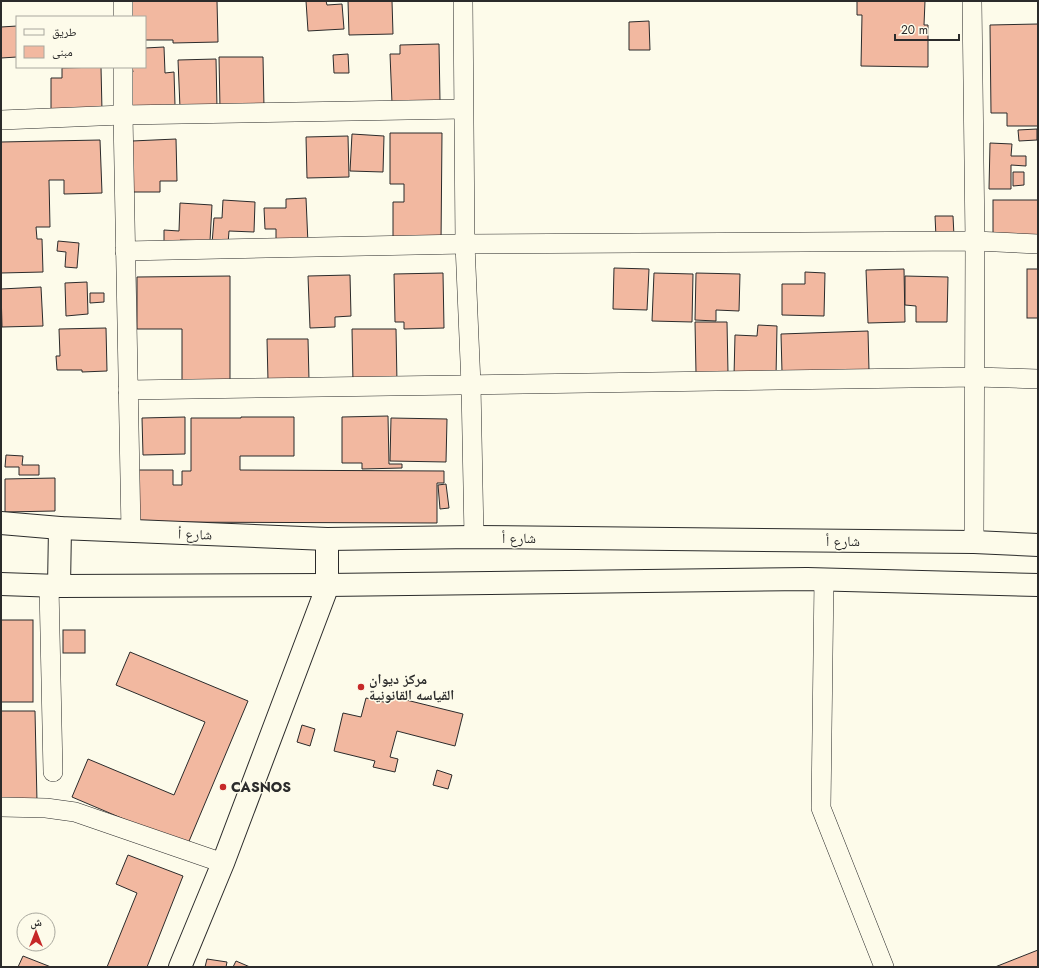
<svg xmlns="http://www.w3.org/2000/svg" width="1039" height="968" viewBox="0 0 1039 968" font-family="Jost,'Noto Naskh Arabic',sans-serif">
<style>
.building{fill:#f2b8a0;stroke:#2b2b2b}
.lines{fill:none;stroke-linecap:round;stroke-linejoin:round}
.street-casing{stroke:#2b2b2b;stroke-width:20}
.secondary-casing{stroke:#2b2b2b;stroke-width:24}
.street{stroke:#fdfbea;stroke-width:19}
.secondary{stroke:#fdfbea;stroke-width:22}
.poi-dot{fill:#c62828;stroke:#fdfbea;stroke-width:1.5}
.labels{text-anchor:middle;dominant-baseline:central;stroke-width:3;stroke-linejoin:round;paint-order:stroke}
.street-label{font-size:14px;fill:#2b2b2b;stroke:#fdfbea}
.poi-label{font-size:14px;font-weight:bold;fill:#2b2b2b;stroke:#fdfbea;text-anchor:start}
</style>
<rect width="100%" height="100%" fill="#fdfbea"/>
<!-- building -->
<g class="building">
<polygon points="131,1 217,1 218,42 173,43 173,40 145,40 145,17 132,17"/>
<polygon points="306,1 326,1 327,5 342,4 344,29 308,31"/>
<polygon points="348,1 392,1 393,34 349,35"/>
<polygon points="857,1 925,1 924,25 928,25 928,67 861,66 862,15 857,15"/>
<polygon points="649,21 650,50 629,50 629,22"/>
<polygon points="1038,24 1038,126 1007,126 1007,113 991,113 990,25"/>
<polygon points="17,26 17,57 1,58 1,27"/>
<polygon points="439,44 440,101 392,103 390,54 400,54 400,45"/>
<polygon points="164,47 165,73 174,72 175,105 132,107 131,72 133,72 132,67 145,67 145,48"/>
<polygon points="348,54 349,73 334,73 333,55"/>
<polygon points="219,57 263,57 264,108 220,109"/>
<polygon points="216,59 217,108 180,108 178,60"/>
<polygon points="101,67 102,111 51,112 51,78 62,78 62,68"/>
<polygon points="1037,129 1037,140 1019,141 1018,130"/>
<polygon points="390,133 442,133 441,243 393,243 393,202 404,202 404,184 390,184"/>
<polygon points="352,134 384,136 383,172 350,171"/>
<polygon points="348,136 349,177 307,178 306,137"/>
<polygon points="176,139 177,181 160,181 160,192 133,192 132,141"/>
<polygon points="100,140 102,193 64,194 64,180 49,180 50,227 36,227 37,239 42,239 43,272 1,273 1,142"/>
<polygon points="990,143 1012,144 1011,156 1026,156 1026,166 1011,165 1011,189 989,189"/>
<polygon points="1013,172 1024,172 1024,185 1013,186"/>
<polygon points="306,198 308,244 276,244 276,229 265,229 264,208 286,208 286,199"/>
<polygon points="223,200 255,202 254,232 229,231 228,244 212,244 214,218 222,218"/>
<rect x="993" y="200" width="45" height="37"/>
<polygon points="180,203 212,205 210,241 180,240 180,247 164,247 164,230 179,231"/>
<polygon points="935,216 953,216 954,236 936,237"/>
<polygon points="58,241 79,243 77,268 65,267 66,252 57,251"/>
<polygon points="614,268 649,269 647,310 613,309"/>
<polygon points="904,269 905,322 868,323 866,270"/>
<rect x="1027" y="269" width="11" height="49"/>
<polygon points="805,272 825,273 824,316 782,315 782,284 805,284"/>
<polygon points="443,273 444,328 404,329 404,322 395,322 394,274"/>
<polygon points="654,273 693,274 692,322 652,321"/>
<polygon points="696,273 740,274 739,311 716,310 716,321 695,320"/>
<polygon points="350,275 351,316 335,317 335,327 310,328 308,276"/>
<polygon points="230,276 230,388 182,389 182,329 137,329 137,277"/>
<polygon points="905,276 948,277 947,322 916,322 916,306 905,305"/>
<polygon points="87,282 88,314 66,316 65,283"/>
<polygon points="41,287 43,326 2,327 1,289"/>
<polygon points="90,293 104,293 104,302 90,303"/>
<polygon points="695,322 727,322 728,373 696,373"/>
<polygon points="758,325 777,326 776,377 734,376 735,335 757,336"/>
<polygon points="106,328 107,371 82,372 82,370 57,370 56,356 60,356 59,329"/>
<polygon points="352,329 396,329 397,383 353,384"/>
<polygon points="868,331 869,370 782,372 781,334"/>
<polygon points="267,339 308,339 309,380 268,381"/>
<polygon points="388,416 389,464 402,464 402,468 362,469 362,463 342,463 342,417"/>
<polygon points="185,417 185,454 143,455 142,418"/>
<polygon points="241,417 294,417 294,456 240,456 240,470 444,471 444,483 437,483 437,523 138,522 138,470 173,470 173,485 182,485 182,471 191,471 191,418 241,418"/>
<polygon points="391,418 447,419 446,462 390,461"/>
<polygon points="6,455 23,456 22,465 39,465 39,475 19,475 19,467 5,467"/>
<polygon points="55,478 55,511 5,512 5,479"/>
<polygon points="446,484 449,508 440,509 438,485"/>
<rect x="1" y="620" width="32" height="82"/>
<rect x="63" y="630" width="22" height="23"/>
<polygon points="130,652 248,701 187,846 72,797 88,759 174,795 205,722 116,685"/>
<polygon points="390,696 463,714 455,746 397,731 390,757 398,759 395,772 373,767 375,761 334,751 343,713 361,717 366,698 388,703"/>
<polygon points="1,711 35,711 37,802 1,802"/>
<polygon points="302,725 315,729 310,746 297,742"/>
<polygon points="437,770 452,775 448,789 433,785"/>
<polygon points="128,855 183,876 147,967 107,967 137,893 116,884"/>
<polygon points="1038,950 1038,967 995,967"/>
<polygon points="23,956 51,967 18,967"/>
<polygon points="207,959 227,962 226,967 205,967"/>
<polygon points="236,961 250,967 233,967"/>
</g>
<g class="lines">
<defs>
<g id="street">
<polyline points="463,1 465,244 471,385 474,537"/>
<polyline points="972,1 975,241 974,542"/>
<polyline points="123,17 123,1"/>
<polyline points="123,67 123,115 131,531"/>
<polyline points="1,120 123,115 463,109"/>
<polyline points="125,251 465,244 975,241 1038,244"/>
<polyline points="128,390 975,377 1038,379"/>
<polyline points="824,579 821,808 884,967"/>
<polyline points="49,586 53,772"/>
<polyline points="1,807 46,808 75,812 223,863"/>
</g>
<g id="secondary">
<polyline points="1,523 60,528 327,539 474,537 974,542 1038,545"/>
<polyline points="1,584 59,586 327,585 807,579 1038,585"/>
<polyline points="59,586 60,528"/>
<polyline points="180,967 223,863 325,593 327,585 327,539"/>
</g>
</defs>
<!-- street casing -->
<use href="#street" class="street-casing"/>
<!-- secondary casing -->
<use href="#secondary" class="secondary-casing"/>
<!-- street -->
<use href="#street" class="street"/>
<!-- secondary -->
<use href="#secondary" class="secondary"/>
</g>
<!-- markers -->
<g class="poi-dot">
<circle cx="361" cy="687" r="4"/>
<circle cx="223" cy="787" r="4"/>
</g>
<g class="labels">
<!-- street labels -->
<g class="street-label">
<text transform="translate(195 534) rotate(2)">شارع أ</text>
<text x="519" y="538">شارع أ</text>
<text x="843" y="541">شارع أ</text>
</g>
<!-- poi labels -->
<g class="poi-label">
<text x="369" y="679">مركز ديوان<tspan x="369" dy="16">القياسه القانونية</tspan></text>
<text x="231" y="787">CASNOS</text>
</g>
</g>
<!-- border -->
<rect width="1039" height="968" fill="none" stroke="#2b2b2b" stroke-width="4"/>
<!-- legend -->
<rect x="16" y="16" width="130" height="52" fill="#fdfbea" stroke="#a9a89e"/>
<rect x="24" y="29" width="20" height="6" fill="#fdfbea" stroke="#a9a89e"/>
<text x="52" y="36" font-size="12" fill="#2b2b2b">طريق</text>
<rect x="24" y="46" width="20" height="12" fill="#f2b8a0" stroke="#a9a89e"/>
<text x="52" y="56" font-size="12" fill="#2b2b2b">مبنى</text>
<!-- north arrow -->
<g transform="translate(36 932)"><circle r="19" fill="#fdfbea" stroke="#a9a89e"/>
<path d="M0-3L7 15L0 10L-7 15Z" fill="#c62828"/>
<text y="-6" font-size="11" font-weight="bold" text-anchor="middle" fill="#2b2b2b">ش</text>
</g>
<!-- scale -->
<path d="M895 34v6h64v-6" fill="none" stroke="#2b2b2b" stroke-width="2"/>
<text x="901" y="34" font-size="12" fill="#2b2b2b" stroke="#fdfbea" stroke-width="3" paint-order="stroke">20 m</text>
</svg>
